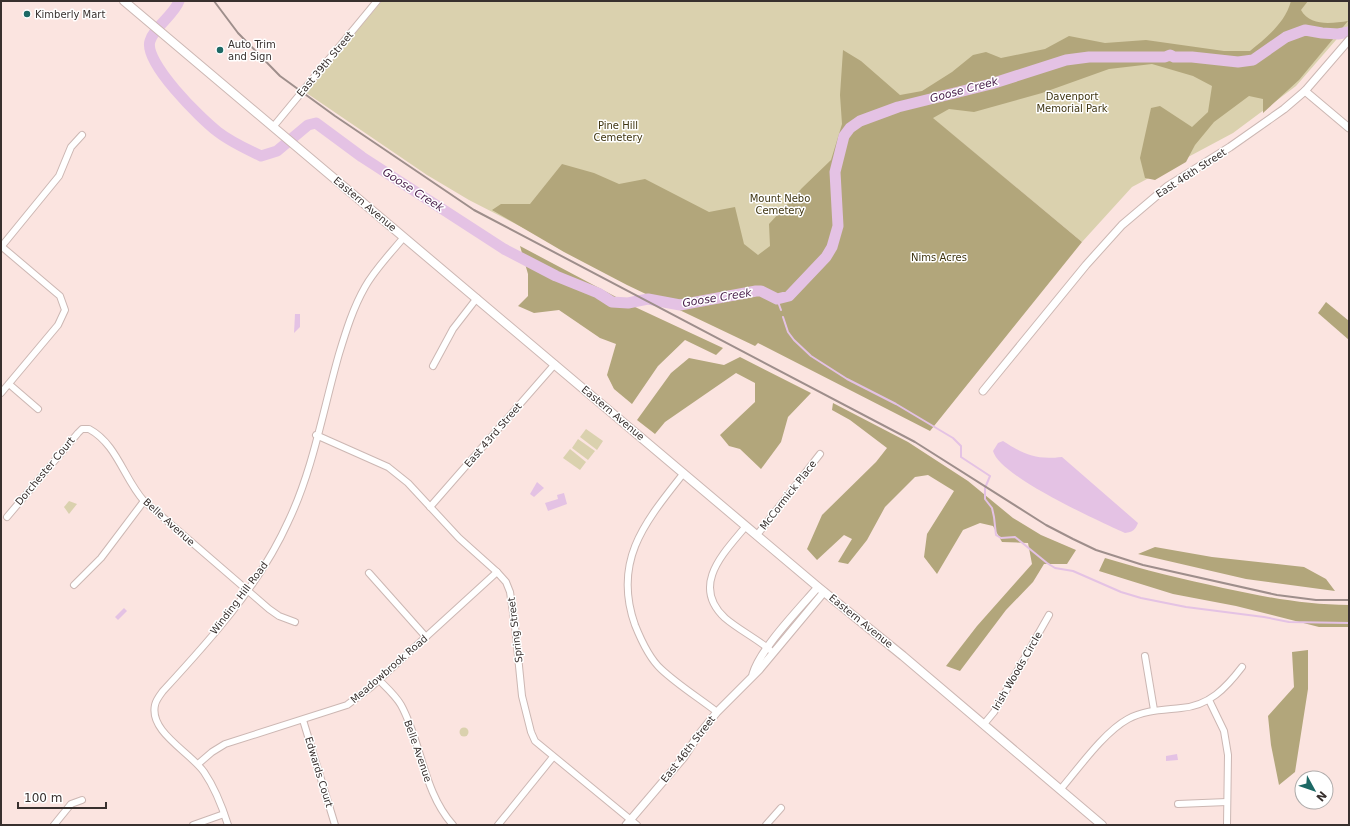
<svg xmlns="http://www.w3.org/2000/svg" width="1350" height="826" viewBox="0 0 1350 826" font-family="'DejaVu Sans',sans-serif">
<style>
.green{fill:#dad1ae}
.forest{fill:#b2a67b}
.water{fill:#e4c2e4}
.lines{fill:none;stroke-linecap:round;stroke-linejoin:round}
.stream{stroke:#e4c2e4;stroke-width:2}
.river{stroke:#e4c2e4;stroke-width:11}
.minor-casing{stroke:#ccb7b3;stroke-width:8}
.tertiary-casing{stroke:#ccb7b3;stroke-width:9}
.secondary-casing{stroke:#ccb7b3;stroke-width:10}
.minor{stroke:#fff;stroke-width:6}
.tertiary{stroke:#fff;stroke-width:7}
.secondary{stroke:#fff;stroke-width:8}
.rail{stroke:#9e8e8b;stroke-width:2}
.poi-dot{fill:#1d6965;stroke:#fff;stroke-width:1.5}
.labels{text-anchor:middle;dominant-baseline:central;stroke-width:3;stroke-linejoin:round;paint-order:stroke}
.poi-label{font-size:10px;fill:#38302e;stroke:#fff;text-anchor:start}
.street-label{font-size:10px;fill:#38302e;stroke:#fff}
.park-label{font-size:10px;fill:#3e3410;stroke:#fff}
.water-label{font-size:11px;font-style:italic;fill:#4c224e;stroke:#fff}
</style>
<rect width="100%" height="100%" fill="#fbe4e0"/>
<!-- green -->
<g class="green">
<polygon points="382,1 1349,1 1349,25 1296,86 1233,133 1132,187 1082,242 919,107 837,246 636,286 469,200 427,175 305,92"/>
<polygon points="586,429 603,441 597,450 580,437"/>
<polygon points="578,439 595,451 588,460 572,448"/>
<polygon points="570,449 586,462 580,470 563,458"/>
<polygon points="69,501 77,504 69,514 64,507"/>
<circle cx="464" cy="732" r="4.5"/>
</g>
<!-- forest -->
<g class="forest">
<path d="M1291,1H1308L1301,10C1310,27 1333,23 1348,21L1299,80L1263,113V99L1249,96L1214,122L1195,145L1186,162L1155,180L1145,178L1140,158L1151,108L1160,106L1192,127L1208,112L1212,86L1193,76L1152,64L1109,69L1042,93L974,112L949,109L933,118L1082,242L930,431L758,343L755,346L627,285L564,252L492,210L501,204H530L562,164L594,173L619,184L645,179L709,212L735,207L744,244L758,255L770,246L769,224L802,188L831,160L842,124L840,95L843,50L861,61L900,95L922,91L952,72L973,55L986,52L1001,58L1045,49L1069,36L1105,43L1146,40L1224,51H1250C1267,37 1285,23 1291,1Z"/>
<polygon points="520,246 635,307 723,348 716,355 685,340 658,366 632,404 614,389 607,375 616,344 600,338 559,310 534,313 518,306 528,296 528,274"/>
<polygon points="1326,302 1349,321 1349,340 1318,313"/>
<polygon points="740,357 811,393 788,417 781,442 761,469 740,449 729,446 720,435 755,402 755,383 736,373 665,422 655,434 637,420 671,373 689,358 724,365"/>
<polygon points="833,403 908,442 968,481 1013,518 1041,535 1076,550 1067,564 1044,564 1033,582 1006,610 960,671 946,666 977,626 1032,564 1028,543 1002,542 993,526 980,523 963,530 937,574 924,557 927,534 954,491 928,475 915,477 885,507 867,540 848,564 838,562 852,539 844,535 817,560 807,549 822,515 876,462 887,448 850,420 832,410"/>
<polygon points="1155,547 1212,557 1304,567 1326,579 1335,591 1246,579 1138,554"/>
<path d="M1105,558C1144,570 1183,579 1223,588C1265,597 1306,605 1349,605V627H1319L1236,606L1173,594L1099,571Z"/>
<polygon points="1308,650 1308,689 1295,772 1279,785 1271,745 1268,716 1294,687 1292,652"/>
</g>
<!-- water -->
<g class="water">
<polygon points="295,314 300,314 300,327 294,333"/>
<path d="M1003,441C1025,455 1036,460 1062,457L1138,523C1135,530 1133,532 1125,533C1099,521 1000,477 993,451L998,443Z"/>
<polygon points="537,482 544,488 534,497 530,494"/>
<polygon points="564,493 567,504 548,511 545,503 558,499 557,495"/>
<polygon points="124,608 127,611 118,620 115,617"/>
<polygon points="1177,754 1178,760 1166,761 1166,756"/>
</g>
<g class="lines">
<!-- stream -->
<g class="stream">
<polyline points="777,299 781,310"/>
<polyline points="783,317 788,332 794,340 811,356 847,379 896,404 953,438 961,446 961,457 990,476 985,488 985,499 992,508 994,517 996,535 1001,538 1015,537 1047,563 1055,568 1073,571 1121,592 1141,598 1186,607 1264,617 1289,622 1349,623"/>
</g>
<!-- river -->
<path class="river" d="M179,1C174,15 154,27 150,41C143,62 201,119 218,132C231,142 246,149 261,156L277,151L308,125L316,123L362,157L504,249L556,276L598,293L612,302L628,303L648,299L680,305L756,291H761L777,299L789,296L826,257L832,247L838,226L835,172L844,136L850,128L860,121L898,107L991,84L1066,60L1089,57H1165L1170,55L1174,57H1192L1238,62L1253,60L1286,37L1305,30L1322,33L1338,34L1349,32"/>
<defs>
<g id="minor">
<polyline points="273,127 377,1"/>
<polyline points="1,246 60,296 65,310 58,325 1,393"/>
<polyline points="1,247 59,176 71,147 82,135"/>
<polyline points="433,366 453,329 477,298"/>
<polyline points="9,384 38,409"/>
<polyline points="316,435 388,467 408,483 459,538 497,572 506,582 510,592 515,626 522,696 531,732 535,741 637,825"/>
<path d="M683,474C646,521 612,560 635,625C641,640 649,658 661,669C678,685 699,698 717,712"/>
<polyline points="430,507 555,364"/>
<path d="M7,517L78,433L82,429H89C117,444 124,479 144,501L269,609L279,616L295,622"/>
<path d="M746,526C724,553 690,585 725,618C739,630 756,638 770,650"/>
<polyline points="757,535 820,454"/>
<polyline points="369,573 426,637"/>
<polyline points="74,585 101,558 144,501"/>
<polyline points="1145,656 1154,710"/>
<path d="M379,680C386,687 396,696 401,705C422,743 423,792 453,825"/>
<polyline points="1209,700 1224,731 1228,755 1227,825"/>
<polyline points="303,720 335,825"/>
<polyline points="984,724 994,712 1049,615"/>
<polyline points="198,764 212,752 225,744 347,705 371,687 497,572"/>
<path d="M1060,790C1078,769 1104,732 1128,719C1144,710 1163,710 1181,708C1209,706 1226,688 1242,667"/>
<polyline points="1178,804 1227,802"/>
<polyline points="54,825 71,804 82,800"/>
<polyline points="193,825 224,814"/>
<path d="M228,825C222,806 215,788 204,772C190,752 149,732 155,705C156,700 160,695 163,691C210,640 259,586 288,522C313,470 323,410 339,354C346,331 353,308 365,287C375,269 391,253 404,237"/>
<polyline points="498,825 553,757"/>
<polyline points="766,825 781,808"/>
</g>
<g id="tertiary">
<polyline points="1305,91 1349,128"/>
<polyline points="983,391 1086,265 1122,225 1168,186 1230,147 1284,109 1305,91 1349,40"/>
<path d="M753,674C760,649 800,608 818,587"/>
<polyline points="626,825 684,757 697,737 717,712 759,670 824,592"/>
</g>
<polyline id="secondary" points="124,1 818,587 903,656 1102,825"/>
</defs>
<!-- minor casing -->
<use href="#minor" class="minor-casing"/>
<!-- tertiary casing -->
<use href="#tertiary" class="tertiary-casing"/>
<!-- secondary casing -->
<use href="#secondary" class="secondary-casing"/>
<!-- minor -->
<use href="#minor" class="minor"/>
<!-- tertiary -->
<use href="#tertiary" class="tertiary"/>
<!-- secondary -->
<use href="#secondary" class="secondary"/>
<!-- rail -->
<polyline class="rail" points="214,1 238,33 280,76 335,116 474,210 915,442 1046,525 1073,539 1096,550 1143,565 1277,595 1316,600 1349,600"/>
</g>
<!-- markers -->
<g class="poi-dot">
<circle cx="27" cy="14" r="4"/>
<circle cx="220" cy="50" r="4"/>
</g>
<g class="labels">
<!-- poi labels -->
<g class="poi-label">
<text x="35" y="14">Kimberly Mart</text>
<text x="228" y="44">Auto Trim<tspan x="228" dy="12">and Sign</tspan></text>
</g>
<!-- street labels -->
<g class="street-label">
<text transform="translate(325 64) rotate(-50)">East 39th Street</text>
<text transform="translate(1191 173) rotate(-33)">East 46th Street</text>
<text transform="translate(365 204) rotate(40)">Eastern Avenue</text>
<text transform="translate(613 413) rotate(40)">Eastern Avenue</text>
<text transform="translate(493 435) rotate(-49)">East 43rd Street</text>
<text transform="translate(45 471) rotate(-50)">Dorchester Court</text>
<text transform="translate(788 495) rotate(-52)">McCormick Place</text>
<text transform="translate(169 522) rotate(42)">Belle Avenue</text>
<text transform="translate(239 598) rotate(-53)">Winding Hill Road</text>
<text transform="translate(861 621) rotate(39)">Eastern Avenue</text>
<text transform="translate(515 630) rotate(-97)">Spring Street</text>
<text transform="translate(389 669) rotate(-41)">Meadowbrook Road</text>
<text transform="translate(1017 671) rotate(-60)">Irish Woods Circle</text>
<text transform="translate(688 749) rotate(-52)">East 46th Street</text>
<text transform="translate(418 751) rotate(71)">Belle Avenue</text>
<text transform="translate(319 772) rotate(73)">Edwards Court</text>
</g>
<!-- park labels -->
<g class="park-label">
<text x="1072" y="96">Davenport<tspan x="1072" dy="12">Memorial Park</tspan></text>
<text x="618" y="125">Pine Hill<tspan x="618" dy="12">Cemetery</tspan></text>
<text x="780" y="198">Mount Nebo<tspan x="780" dy="12">Cemetery</tspan></text>
<text x="939" y="257">Nims Acres</text>
</g>
<!-- water labels -->
<g class="water-label">
<text transform="translate(964 90) rotate(-15)">Goose Creek</text>
<text transform="translate(413 190) rotate(33)">Goose Creek</text>
<text transform="translate(717 298) rotate(-9)">Goose Creek</text>
</g>
</g>
<!-- border -->
<rect width="1350" height="826" fill="none" stroke="#38302e" stroke-width="4"/>
<!-- north arrow -->
<g transform="translate(1314 790) rotate(130)"><circle r="19" fill="#ffffff" stroke="#afacab"/>
<path d="M0-3L7 15L0 10L-7 15Z" fill="#1d6965"/>
<text y="-6" font-size="11" font-weight="bold" text-anchor="middle" fill="#38302e">N</text>
</g>
<!-- scale -->
<path d="M18 802v6h88v-6" fill="none" stroke="#38302e" stroke-width="2"/>
<text x="24" y="802" font-size="12" fill="#38302e" stroke="#ffffff" stroke-width="3" paint-order="stroke">100 m</text>
</svg>
